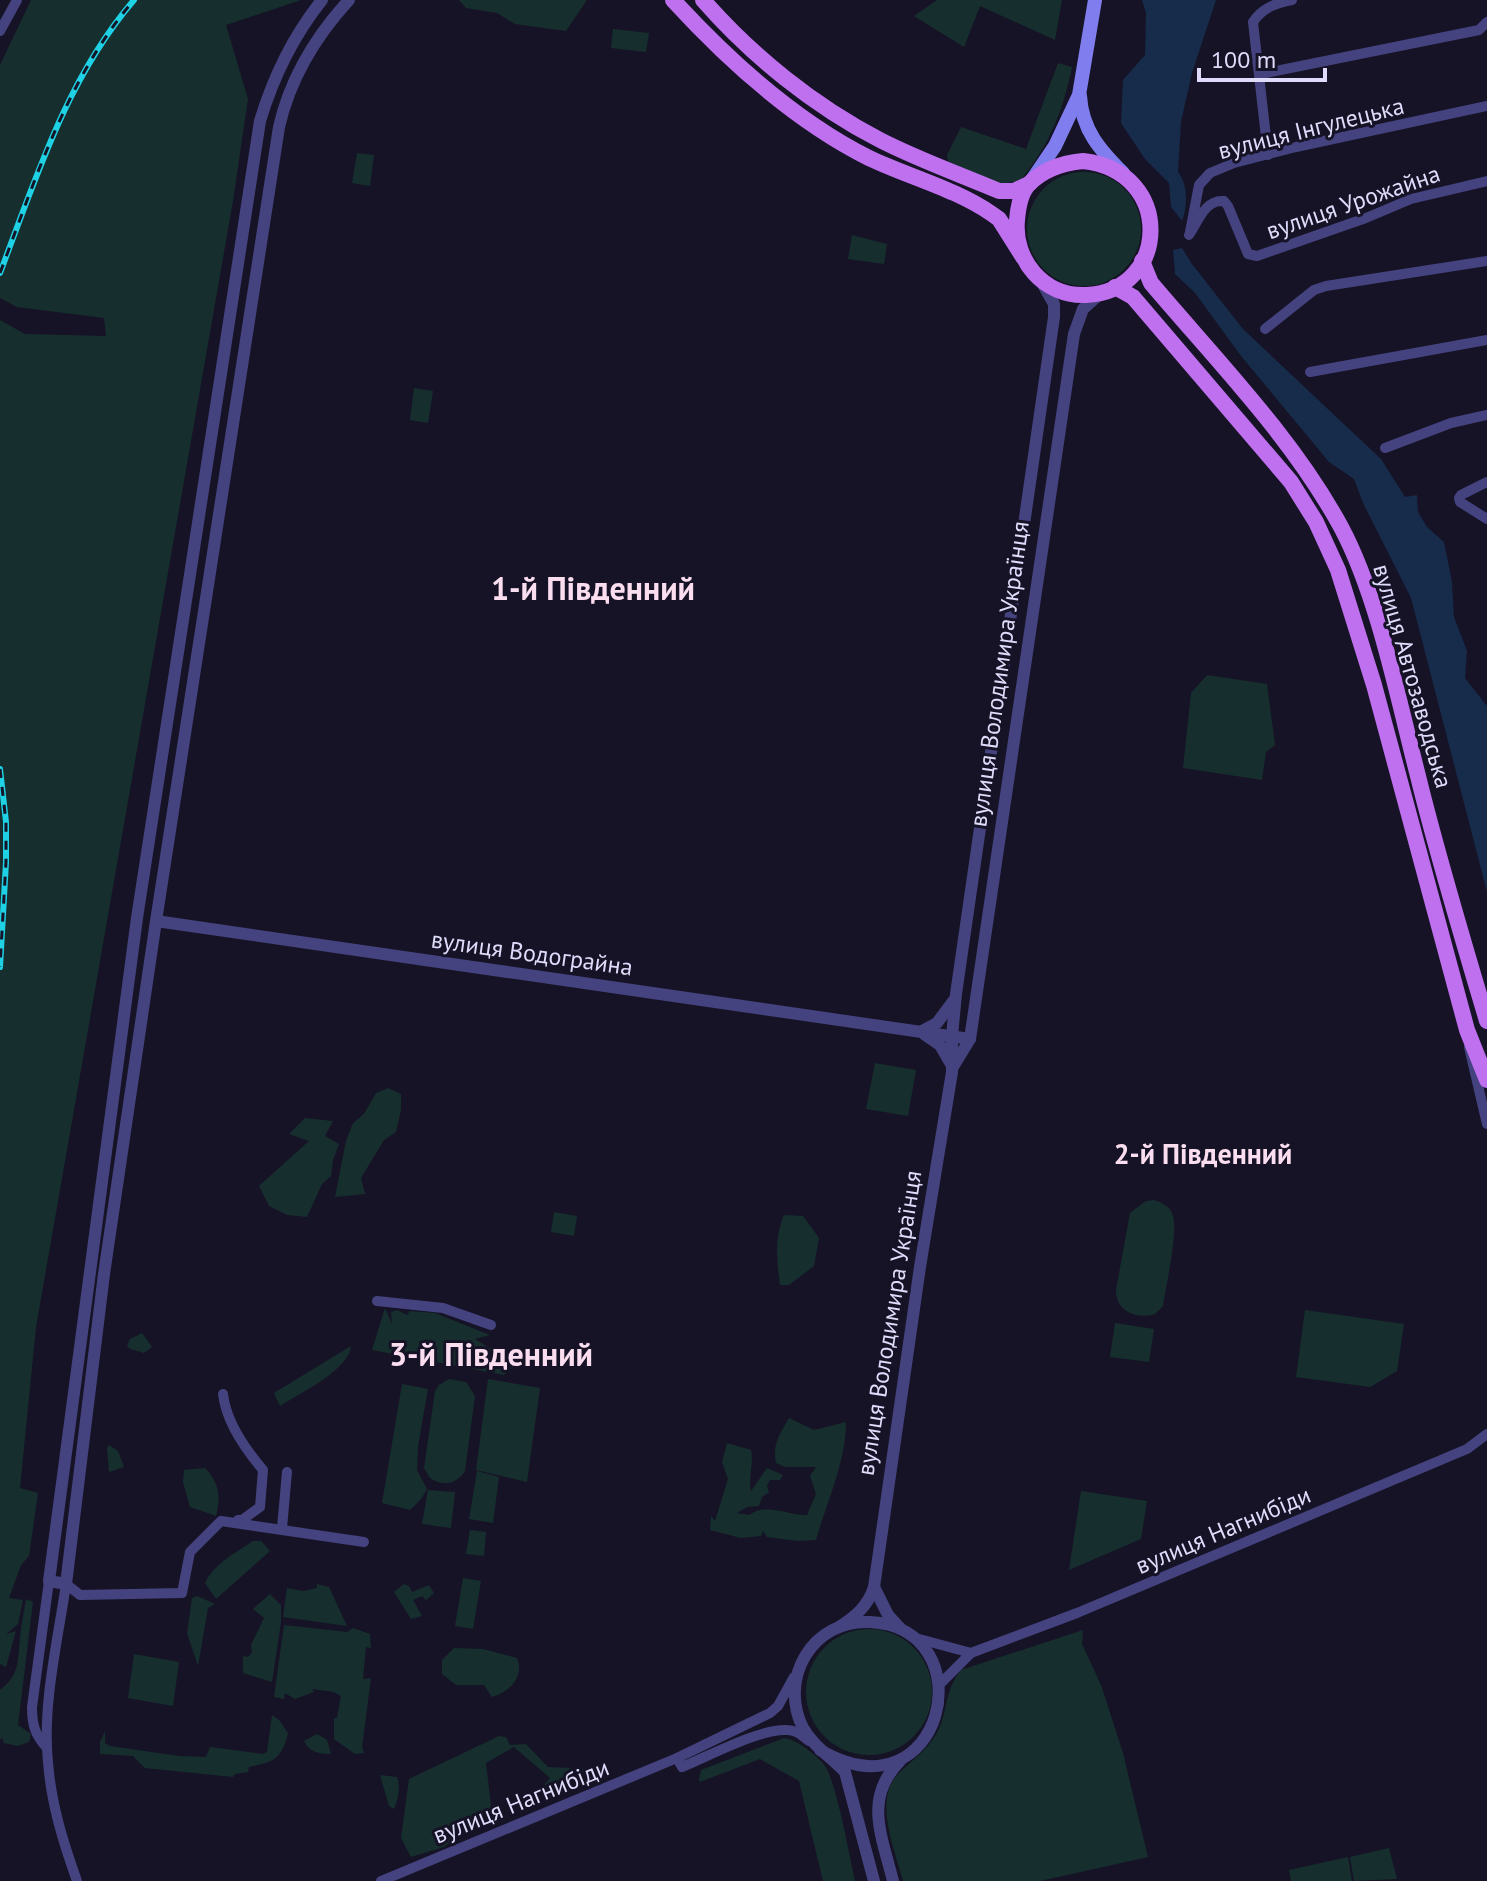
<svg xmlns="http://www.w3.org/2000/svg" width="1487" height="1881" viewBox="0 0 1487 1881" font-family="'PT Sans',sans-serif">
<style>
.green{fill:#162f2e}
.water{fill:#172b4a}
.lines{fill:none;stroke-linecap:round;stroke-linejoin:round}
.minor{stroke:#45437f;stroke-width:10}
.tertiary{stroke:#45437f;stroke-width:12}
.secondary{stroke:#807eef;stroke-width:14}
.primary{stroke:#be70ee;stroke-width:16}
.rail-casing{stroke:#1ed1e4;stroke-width:6}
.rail{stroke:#161326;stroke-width:3;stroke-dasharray:9;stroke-linecap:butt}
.labels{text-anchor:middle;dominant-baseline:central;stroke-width:6;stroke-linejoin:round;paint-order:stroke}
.street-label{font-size:24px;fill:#dfdcfb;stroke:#161326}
.quarter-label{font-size:28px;font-weight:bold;fill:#fbddf0;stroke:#161326}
.district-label{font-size:32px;font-weight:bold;fill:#fbddf0;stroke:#161326}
</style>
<rect width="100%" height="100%" fill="#161326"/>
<!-- green -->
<g class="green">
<polygon points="31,0 301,0 226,25 248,99 233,201 36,1327 20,1488 38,1493 29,1556 21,1565 9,1598 23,1600 18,1624 6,1634 16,1631 6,1667 0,1664 0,320 25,334 106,336 104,318 17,307 0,298 0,65"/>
<polygon points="459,0 587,0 566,31 515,24 497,13 466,8"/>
<polygon points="937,0 1062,0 1055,40 980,6 964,47 914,16"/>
<polygon points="613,29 649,33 646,52 611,48"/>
<path d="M1058,63L1072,67C1063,111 1049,146 1020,181L998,184L948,162L947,155L961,127L1026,149Z"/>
<polygon points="357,153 374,155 370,186 352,183"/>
<circle cx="1084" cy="229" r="57"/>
<polygon points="852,235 887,244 884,264 848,259"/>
<polygon points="414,388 433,391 428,423 410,420"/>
<polygon points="1207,675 1267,684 1275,745 1266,752 1262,780 1183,768 1191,693"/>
<polygon points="875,1063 916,1070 908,1116 866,1109"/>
<polygon points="388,1088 401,1094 401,1110 396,1132 384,1140 361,1178 365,1194 335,1197 346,1141 353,1123 364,1114 376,1093"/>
<polygon points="305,1118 333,1121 325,1136 339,1144 333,1160 331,1176 322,1184 307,1217 287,1215 269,1206 259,1186 309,1141 289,1134"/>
<path d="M1154,1200C1163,1203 1171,1207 1173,1216C1178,1233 1166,1286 1163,1306L1155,1314C1136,1319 1116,1312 1116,1290L1130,1213L1146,1201Z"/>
<polygon points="554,1212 577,1216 574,1236 551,1232"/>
<path d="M784,1215L803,1216L819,1238L814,1266L789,1285H780C777,1260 774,1239 784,1215Z"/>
<polygon points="385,1308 392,1324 391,1312 397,1310 407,1315 410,1311 435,1313 490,1335 475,1339 515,1364 504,1375 372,1350"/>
<polygon points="1305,1310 1404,1324 1397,1371 1370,1387 1296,1377"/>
<polygon points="1115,1323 1154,1329 1149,1362 1110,1357"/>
<polygon points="142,1333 152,1347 144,1353 130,1349 127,1346 130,1339"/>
<path d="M351,1346C349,1370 300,1393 280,1406L274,1393Z"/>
<path d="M449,1379L466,1382L475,1396L465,1471C457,1484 443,1487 430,1478L424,1468L435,1391L439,1385Z"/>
<polygon points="488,1379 540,1388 527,1482 476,1470"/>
<polygon points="402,1384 428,1389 418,1446 417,1470 427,1489 421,1499 410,1510 382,1503"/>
<path d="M789,1418L814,1430L846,1422C846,1461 827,1502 816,1540L798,1541L767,1537L763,1531L761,1536L741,1538L710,1530L711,1516L715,1521L728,1479L722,1462L727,1443L751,1450C754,1464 748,1477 751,1491L767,1468L783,1475L780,1480H770L767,1485L769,1492L762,1497L759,1506L747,1507L737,1513L749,1515C768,1502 789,1516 807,1515L816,1494L810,1476L816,1467H785L776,1463C772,1444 780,1434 789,1418Z"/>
<polygon points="109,1445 118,1451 124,1467 109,1472 107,1448"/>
<path d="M205,1468C219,1482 221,1497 216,1516L190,1507L183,1482L184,1470Z"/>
<polygon points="477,1471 499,1477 493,1523 469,1519"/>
<polygon points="428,1490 455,1492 451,1528 422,1524"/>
<polygon points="1081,1491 1147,1501 1141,1539 1069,1570"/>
<polygon points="470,1530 486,1532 484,1556 466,1554"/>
<path d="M253,1541H261L270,1551L216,1599L205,1583C214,1564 235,1553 253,1541Z"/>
<polygon points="463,1578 481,1581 473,1629 455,1626"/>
<polygon points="317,1584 329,1587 347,1626 283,1617 287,1588 303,1591 317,1588"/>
<polygon points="404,1584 409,1586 412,1592 429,1585 434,1593 426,1600 422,1596 413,1600 422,1616 411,1619 394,1592"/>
<polygon points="270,1594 281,1605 281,1622 272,1682 243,1673 243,1656 248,1657 252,1652 251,1645 264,1618 253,1609"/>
<polygon points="197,1596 215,1604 208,1608 198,1666 187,1633 192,1598"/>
<path d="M26,1599L33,1602L18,1725L31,1734L29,1742L18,1746L4,1743L2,1738L0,1739V1690C19,1676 18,1661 20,1638C21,1625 24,1612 26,1599Z"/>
<polygon points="284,1625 347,1632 353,1628 370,1634 371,1648 366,1647 363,1679 371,1678 362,1747 364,1753 355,1754 334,1739 334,1718 337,1718 341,1696 334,1692 312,1689 314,1692 295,1699 285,1693 284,1699 274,1697"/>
<circle cx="869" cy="1692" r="63"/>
<path d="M1083,1630L1082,1644L1101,1685L1123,1753L1148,1857L1040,1881H903C895,1850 873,1800 898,1774C912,1760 927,1751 937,1733C949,1710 943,1693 961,1670Z"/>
<path d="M454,1648L483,1649L517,1658C525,1677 509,1692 492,1697L484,1685H456L442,1674V1660Z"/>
<polygon points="134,1654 179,1662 173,1706 128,1698"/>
<path d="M272,1715L279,1720L288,1733C282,1759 274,1762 249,1767L248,1772L235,1774L233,1777L145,1768L133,1756L100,1754V1742L105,1731V1743L110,1746L179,1756L206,1757L210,1747L263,1754L267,1752Z"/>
<path d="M317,1734L327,1740L331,1754C319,1754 309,1752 304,1741Z"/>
<polygon points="499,1736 506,1737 510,1745 526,1744 548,1767 594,1769 574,1778 563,1790 550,1792 543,1786 550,1778 514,1747 486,1763 491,1805 487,1822 464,1832 444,1847 411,1857 401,1838 409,1779"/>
<path d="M784,1738C797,1739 823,1759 828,1771C841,1805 847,1845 855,1881H823L799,1781L760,1759L700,1782L699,1779L701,1770Z"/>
<path d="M380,1775L397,1777C401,1787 398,1799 394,1809L389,1806Z"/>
<polygon points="1389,1848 1397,1879 1354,1881 1350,1857"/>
<polygon points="1348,1857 1352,1881 1291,1881 1289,1870"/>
</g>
<!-- water -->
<g class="water">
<path d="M1142,0H1216L1192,73L1181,122L1178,172C1188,184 1188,206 1182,221L1171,207L1169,183L1145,159L1121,123L1123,80L1145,55L1146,13Z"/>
<polygon points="1182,248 1192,264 1243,329 1381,459 1405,497 1417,495 1418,512 1427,527 1444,542 1452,582 1454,617 1467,651 1465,678 1487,706 1487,892 1411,598 1363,503 1354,479 1329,462 1241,356 1195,293 1175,274 1173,250"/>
</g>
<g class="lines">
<!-- minor -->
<g class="minor">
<polyline points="0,31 17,0"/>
<polyline points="1261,74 1479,30 1487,22"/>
<path d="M1268,155L1253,22C1262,8 1276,3 1292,0"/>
<polyline points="1190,232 1199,185 1210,173 1234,163 1296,147 1487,106"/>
<path d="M1189,235C1198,222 1205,199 1224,201L1228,206L1248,254L1257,256L1366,218L1411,199L1487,181"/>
<polyline points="1265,329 1314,290 1326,286 1487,261"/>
<polyline points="1310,372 1487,340"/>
<polyline points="1385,448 1451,423 1487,415"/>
<polyline points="1487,482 1461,495 1459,498 1460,502 1487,519"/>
<polyline points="1469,1047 1487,1124"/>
<polyline points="377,1301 443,1308 491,1325"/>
<path d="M223,1394C226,1421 246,1450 263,1470L260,1507L242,1520H238"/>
<polyline points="282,1528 287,1472"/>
<polyline points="66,1584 80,1595 182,1593 190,1552 221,1521 364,1542"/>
<path d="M66,1584C58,1640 42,1705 48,1762C51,1803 63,1842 77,1881"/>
<polyline points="912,1637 971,1653"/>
<polyline points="939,1685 971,1653 1077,1613 1467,1449 1487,1434"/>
<path d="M47,1748C35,1735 32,1725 32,1707L49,1581"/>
<polyline points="677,1758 770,1713 778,1706 794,1677"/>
<path d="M381,1881L677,1758L682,1767C707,1757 761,1728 787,1730C797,1730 802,1736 809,1741"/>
</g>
<!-- tertiary -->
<g class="tertiary">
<path d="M322,0C294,35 273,78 260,121L137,918L49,1581L66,1584L104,1274L156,921L279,127C290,79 316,36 349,0"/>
<polyline points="156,921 970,1039"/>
<polyline points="922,1031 937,1023 954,1000"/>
<polyline points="924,1034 940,1045 951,1064"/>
<polyline points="953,1067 970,1039 1074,334 1083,309 1101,293"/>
<polyline points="874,1587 888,1615 900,1628"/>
<path d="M839,1627C856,1616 868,1606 874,1587L920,1267L952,1072V1036L956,994L1054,317V304L1041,281"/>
<path d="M820,1750C944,1822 987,1628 870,1622C813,1619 778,1678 803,1728C813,1746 831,1757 845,1772L874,1881"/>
<path d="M893,1881C882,1836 863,1798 900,1761"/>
</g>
<!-- secondary -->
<g class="secondary">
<path d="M1080,96C1082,130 1100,150 1123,173"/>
<polyline points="1032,180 1055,146 1079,95 1095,0"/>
</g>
<!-- primary -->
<g class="primary">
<path d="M673,0C728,60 795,121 869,158C909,177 956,189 992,214L999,219L1023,257"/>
<path d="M703,0C752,56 814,106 880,140C919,160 959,174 999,191H1014L1029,184"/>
<path d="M1083,161C1175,171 1170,292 1086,295C1044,297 1013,260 1017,220C1018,208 1020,194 1028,185C1042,170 1063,163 1083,161Z"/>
<path d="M1142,261L1151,283C1217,361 1292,437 1341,527C1378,596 1398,699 1418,776C1438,858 1463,940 1487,1021"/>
<polyline points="1115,287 1133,297 1291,482 1316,522 1338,570 1374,685 1467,1030 1487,1080"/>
</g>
<defs>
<g id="rail">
<path d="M0,273C36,178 67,78 134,0"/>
<polyline points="0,769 6,822 6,862 0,967"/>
</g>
</defs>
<!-- rail casing -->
<use href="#rail" class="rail-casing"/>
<!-- rail -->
<use href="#rail" class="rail"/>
</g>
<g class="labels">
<!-- street labels -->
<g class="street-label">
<text transform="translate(1311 128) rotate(-14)">вулиця Інгулецька</text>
<text transform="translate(1353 202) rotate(-19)">вулиця Урожайна</text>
<text transform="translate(999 674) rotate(-82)">вулиця Володимира Українця</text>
<text transform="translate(1413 676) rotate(74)">вулиця Автозаводська</text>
<text transform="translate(532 953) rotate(8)">вулиця Водограйна</text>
<text transform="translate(889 1323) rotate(-81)">вулиця Володимира Українця</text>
<text transform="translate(1223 1530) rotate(-23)">вулиця Нагнибіди</text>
<text transform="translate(521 1801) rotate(-22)">вулиця Нагнибіди</text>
</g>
<!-- quarter labels -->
<g class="quarter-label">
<text x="1203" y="1153">2-й Південний</text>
</g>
<!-- district labels -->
<g class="district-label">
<text x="593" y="588">1-й Південний</text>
<text x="491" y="1354">3-й Південний</text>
</g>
</g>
<!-- scale -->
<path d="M1199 68v12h126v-12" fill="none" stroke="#dfdcfb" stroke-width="4"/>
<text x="1211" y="68" font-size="24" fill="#dfdcfb" stroke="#161326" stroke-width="6" paint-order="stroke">100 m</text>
</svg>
